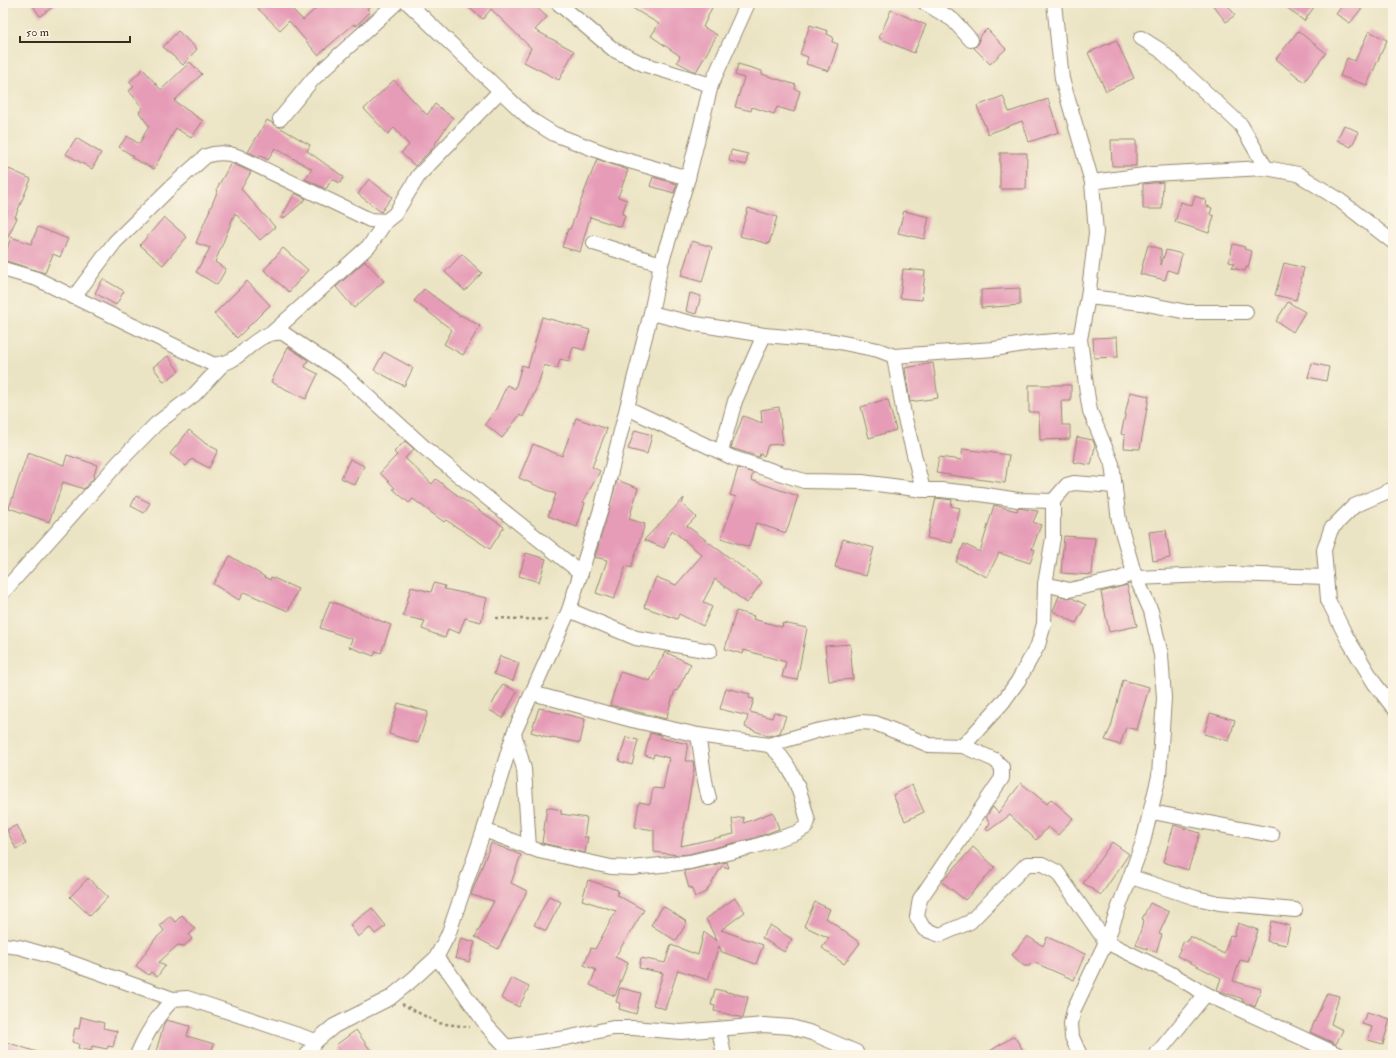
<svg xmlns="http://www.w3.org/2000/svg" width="1396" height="1058" viewBox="0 0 1396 1058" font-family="'IM FELL Double Pica',serif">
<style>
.building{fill:#e69cb7}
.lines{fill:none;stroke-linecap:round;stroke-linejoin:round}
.minor-casing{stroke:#938771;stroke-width:16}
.path{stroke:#938771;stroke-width:2.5;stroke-dasharray:3 3;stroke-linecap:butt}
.minor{stroke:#fff;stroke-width:14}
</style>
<rect width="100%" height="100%" fill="#fcf5e5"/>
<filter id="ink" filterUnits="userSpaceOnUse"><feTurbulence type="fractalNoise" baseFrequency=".025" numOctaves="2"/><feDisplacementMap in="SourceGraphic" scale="8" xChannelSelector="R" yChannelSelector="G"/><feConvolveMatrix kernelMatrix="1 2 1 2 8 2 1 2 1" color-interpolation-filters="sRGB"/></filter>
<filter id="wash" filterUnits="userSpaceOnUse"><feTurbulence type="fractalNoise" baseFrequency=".012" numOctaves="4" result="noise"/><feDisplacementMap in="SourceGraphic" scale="16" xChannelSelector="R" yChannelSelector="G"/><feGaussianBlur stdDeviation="0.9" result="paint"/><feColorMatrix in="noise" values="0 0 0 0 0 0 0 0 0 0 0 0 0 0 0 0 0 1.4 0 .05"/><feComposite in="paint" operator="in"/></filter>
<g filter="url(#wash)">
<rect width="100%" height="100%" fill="#ebe4c4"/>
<g id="blocks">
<!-- building -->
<g class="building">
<polygon points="31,3 58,3 40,16"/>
<polygon points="252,3 286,3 303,20 322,3 372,3 367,9 370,12 356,26 354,24 318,55 289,21 280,30"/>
<polygon points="463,3 532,3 547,17 535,30 574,51 559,80 524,62 531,48 491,9 483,19"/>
<polygon points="624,3 714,3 703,27 717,35 696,72 677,62 680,56 651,36 659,24"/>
<polygon points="1211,3 1226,3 1235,15 1226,22"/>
<polygon points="1281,3 1317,3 1304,21"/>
<polygon points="1344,3 1366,3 1350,23 1336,14"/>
<polygon points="891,10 926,25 914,53 879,38"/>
<polygon points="810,25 828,31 827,34 833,37 832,42 838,44 829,71 806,64 808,57 800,54"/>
<polygon points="987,29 1006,49 990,64 974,48 979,43 979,37"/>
<polygon points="178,31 197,49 183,65 163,47"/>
<polygon points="1298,31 1326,53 1304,82 1276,59"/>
<polygon points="1369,31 1387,40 1367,85 1340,76 1347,58 1355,61"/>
<polygon points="1116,40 1134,78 1106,91 1088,53"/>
<polygon points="190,62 202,74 174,101 203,121 191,138 176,128 154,169 132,158 133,156 119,147 127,136 139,144 149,126 139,112 143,108 129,91 134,87 129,82 143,69 161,90"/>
<polygon points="738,64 762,71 762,74 796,85 795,89 800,91 794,112 777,107 774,114 752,107 751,111 735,107 744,78 735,75"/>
<polygon points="394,80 427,115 435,104 453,118 434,145 435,146 415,166 401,153 409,145 394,128 388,134 364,109"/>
<polygon points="1003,96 1009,112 1048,99 1059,132 1029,142 1022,121 988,134 977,106"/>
<polygon points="267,120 310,145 307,151 344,177 340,183 332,179 326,189 305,179 312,169 275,148 268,160 260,155 259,157 248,152"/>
<polygon points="1344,125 1359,132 1351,147 1337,140"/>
<polygon points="76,138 101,153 92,169 66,154"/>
<polygon points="1111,140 1136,140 1136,166 1112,166"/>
<polygon points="731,150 748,154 746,165 729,161"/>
<polygon points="1000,153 1027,153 1026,189 1000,189"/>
<polygon points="597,159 628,170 618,197 627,200 622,214 625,215 621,227 590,217 580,252 562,247 568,229 570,229"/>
<polygon points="231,163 251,172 241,189 275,227 260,240 235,213 215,262 226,269 217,285 196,272 210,248 196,243 218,190 216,190"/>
<polygon points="9,169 31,179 15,217 17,218 3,247 3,211 7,203 3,201 3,183"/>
<polygon points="653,177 677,184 674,193 650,186"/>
<polygon points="369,179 392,197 381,212 358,194"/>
<polygon points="1163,182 1162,209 1143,209 1143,184"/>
<polygon points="295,193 306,199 283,219 281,218"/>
<polygon points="1195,196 1206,200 1205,205 1212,208 1210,214 1214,216 1209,233 1175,222 1181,202 1192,206"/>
<polygon points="748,208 777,217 769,244 740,236"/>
<polygon points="904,211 929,217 924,239 898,233"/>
<polygon points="164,217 187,237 163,265 140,245"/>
<polygon points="38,227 68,239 60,257 53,254 45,273 3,260 11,237 31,244"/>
<polygon points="692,241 712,247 702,282 681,276"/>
<polygon points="1233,244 1245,247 1244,249 1252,251 1248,268 1246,267 1245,271 1232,268 1234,263 1229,262"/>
<polygon points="1148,245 1161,249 1161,265 1166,250 1182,254 1177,273 1168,270 1165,280 1140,274"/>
<polygon points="283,248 308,270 289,292 264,270"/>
<polygon points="462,254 482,273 465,291 445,272"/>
<polygon points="365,261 384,281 354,308 336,287"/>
<polygon points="1284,263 1304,268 1296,300 1275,295"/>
<polygon points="903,269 925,271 922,300 900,298"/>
<polygon points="103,279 124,291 116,305 95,293"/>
<polygon points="247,281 270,305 237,338 214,314"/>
<polygon points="1020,288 1020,305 981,308 981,290"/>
<polygon points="424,289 460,316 461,315 480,326 463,355 444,344 452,330 414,301"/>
<polygon points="690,293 701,296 696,314 686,311"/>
<polygon points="1288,302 1305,312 1293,332 1276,321"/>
<polygon points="542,317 590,330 584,350 573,347 569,361 560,359 557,369 544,365 538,385 523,417 520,415 502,438 485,424 496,409 507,385 515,389 522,365 528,367"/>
<polygon points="1117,337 1118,357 1094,358 1093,338"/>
<polygon points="288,347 308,360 305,367 318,374 306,399 271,382"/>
<polygon points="384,352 413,368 404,386 374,370"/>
<polygon points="168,356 179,371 164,382 153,367"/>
<polygon points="933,363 938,398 910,402 905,368"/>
<polygon points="1312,363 1329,367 1326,381 1308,377"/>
<polygon points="1029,385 1071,385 1071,401 1061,401 1062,425 1070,425 1070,439 1040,440 1039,412 1029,412"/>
<polygon points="1130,392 1149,396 1140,449 1124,448 1125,435 1121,434"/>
<polygon points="883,400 888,400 896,430 869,438 861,407"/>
<polygon points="779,407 783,444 768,445 764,456 760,454 759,457 731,448 743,416 762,423 761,410"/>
<polygon points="576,418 607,429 592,467 600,471 583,502 585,503 577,527 548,516 556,494 519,478 533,444 562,456"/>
<polygon points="189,430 206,444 218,450 209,468 192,459 186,466 170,454"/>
<polygon points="635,430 652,435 647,454 628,449"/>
<polygon points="1077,437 1093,440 1095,446 1091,465 1073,462"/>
<polygon points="405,441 414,449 405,458 432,484 436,479 461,498 504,527 490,549 446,520 444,522 413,499 409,503 393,489 395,488 380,473 397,455 394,452"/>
<polygon points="963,449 1009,455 1005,483 936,473 939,457 961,460"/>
<polygon points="28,452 64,465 67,455 97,465 93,479 84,489 63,482 49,522 9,508"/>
<polygon points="350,459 364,466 355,485 341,478"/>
<polygon points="738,468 753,473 751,480 798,496 786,533 756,523 749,547 721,538 736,497 730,495"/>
<polygon points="617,480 638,488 629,519 645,524 631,568 626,566 614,599 596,593 607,560 595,557"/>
<polygon points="136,496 150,503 144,513 131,506"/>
<polygon points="684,498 682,504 696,517 687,526 762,582 747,603 715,579 703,602 712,607 703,626 679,614 677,619 644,607 656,577 676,585 702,555 672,530 664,548 644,540"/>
<polygon points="936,498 952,500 951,506 960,508 952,543 927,538"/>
<polygon points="994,505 1017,511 1018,508 1038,511 1033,522 1041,525 1032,549 1035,550 1030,563 999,553 987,577 956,562 964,544 980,552"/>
<polygon points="1166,530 1170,558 1153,561 1149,532"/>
<polygon points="1064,536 1095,538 1092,575 1061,573"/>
<polygon points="843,539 874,548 866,576 835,567"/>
<polygon points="526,553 546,559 539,582 519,576"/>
<polygon points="230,556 270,580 271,577 298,589 288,611 244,592 239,600 213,584"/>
<polygon points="434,583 445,586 444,589 487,598 481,622 465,618 459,633 448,629 445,638 422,629 425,621 403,616 411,587 431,592"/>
<polygon points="1127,585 1137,626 1109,632 1101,592"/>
<polygon points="1059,596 1072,598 1086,605 1076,623 1053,611"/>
<polygon points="330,601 391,625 381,653 376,651 374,656 349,647 352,639 320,628"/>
<polygon points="736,611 754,616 753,619 782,627 783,623 807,628 797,680 782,677 786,662 744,650 743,654 725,649"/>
<polygon points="850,644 853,679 829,681 825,646"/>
<polygon points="665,652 691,664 677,691 675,690 666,719 610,705 620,672 650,681"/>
<polygon points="500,656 519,663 513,681 494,674"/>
<polygon points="1123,680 1149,687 1137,730 1126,727 1120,745 1105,740 1111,727"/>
<polygon points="503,684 517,692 503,718 489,710"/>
<polygon points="726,688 750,694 749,698 754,699 750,712 772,718 774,712 786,716 780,733 768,736 745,727 748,716 720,709"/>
<polygon points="398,703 428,712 418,743 389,734"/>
<polygon points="539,708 585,719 580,743 552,737 551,738 531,732"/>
<polygon points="1210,713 1235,720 1229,741 1204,734"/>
<polygon points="650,733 661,735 660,738 688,744 685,761 693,761 694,769 681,846 734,834 732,819 743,817 744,823 773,812 779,829 754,838 689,854 678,855 654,852 654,830 635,827 639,802 650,804 653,788 663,789 669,758 654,754 653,758 645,755"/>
<polygon points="626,737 638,740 632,765 619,761"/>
<polygon points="1021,783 1047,804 1051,799 1073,818 1058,835 1048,827 1036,840 1010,815 988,831 986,829 990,823 986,817 992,808 993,807 998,813"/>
<polygon points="912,785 924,812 905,821 893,795"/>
<polygon points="547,807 561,810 561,814 587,818 584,837 588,837 585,853 542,843"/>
<polygon points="17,825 26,844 16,849 7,830"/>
<polygon points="1174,825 1200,833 1188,870 1163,862"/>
<polygon points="1112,842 1129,854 1101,895 1083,883"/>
<polygon points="491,843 521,855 511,883 527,891 498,949 475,937 494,901 471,895"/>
<polygon points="973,847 995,867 965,900 942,882"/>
<polygon points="727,862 729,868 722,866 706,892 695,897 691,887 689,888 684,871"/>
<polygon points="88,878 108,897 90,916 70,897"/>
<polygon points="588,880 618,890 617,895 644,910 615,957 628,963 615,996 590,985 596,970 584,965 591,948 595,949 616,911 582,900"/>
<polygon points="549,896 561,902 546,931 534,925"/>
<polygon points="735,898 745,912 721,930 763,945 756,964 722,952 719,946 708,980 678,970 665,1009 653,1005 663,973 639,968 641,958 665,963 671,945 698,955 704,932 717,941 706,919"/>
<polygon points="815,902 830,909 826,918 860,943 844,964 822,948 829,938 804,926"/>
<polygon points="1150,903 1169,912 1159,934 1162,935 1156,952 1136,945 1144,920 1142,919"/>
<polygon points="663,906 687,922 676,941 651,925"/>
<polygon points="372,908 386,926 375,934 370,928 358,937 350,925"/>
<polygon points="182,915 195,929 189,935 192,939 184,946 178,945 159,962 165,966 157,977 151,972 149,975 136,966 155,939 164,931 160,925 170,916 175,922"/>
<polygon points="1271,921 1290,926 1286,945 1267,941"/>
<polygon points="1238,923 1258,930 1248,962 1240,960 1233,981 1261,989 1255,1007 1242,1001 1243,999 1217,990 1221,978 1177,956 1184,941 1187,942 1190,936 1224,954 1230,935 1234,936"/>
<polygon points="770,925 792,939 784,952 762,938"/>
<polygon points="1027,936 1043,946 1047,937 1085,954 1074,980 1033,962 1029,966 1024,966 1012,955"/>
<polygon points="461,938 475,942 469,962 455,958"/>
<polygon points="511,978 529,987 519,1007 501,998"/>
<polygon points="620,988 641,993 636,1014 619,1009 620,1003 616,1002"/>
<polygon points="715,989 748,997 743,1018 714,1011 715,1006 711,1005"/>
<polygon points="1327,993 1339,996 1331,1024 1343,1030 1336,1044 1310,1032"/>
<polygon points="1367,1012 1390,1019 1383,1044 1368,1040 1372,1027 1362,1024"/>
<polygon points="81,1017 104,1023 103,1028 117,1031 113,1047 108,1046 107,1049 92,1046 91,1051 78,1048 79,1044 72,1042 75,1028 79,1029"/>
<polygon points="166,1020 190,1026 187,1036 214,1044 210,1055 155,1055 164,1024"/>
<polygon points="356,1030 374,1055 344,1055 336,1045"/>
<polygon points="1014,1036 1026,1055 984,1055"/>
<polygon points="3,1041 40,1053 39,1055 3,1055"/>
</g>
</g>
</g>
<g filter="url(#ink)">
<use href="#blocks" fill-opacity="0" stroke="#938771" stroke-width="1"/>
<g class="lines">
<defs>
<g id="minor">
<polyline points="408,3 530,119 554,134 612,156 688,178"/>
<polyline points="558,3 614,50 643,64 711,85"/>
<polyline points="925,3 953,20 971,40"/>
<polyline points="1054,3 1062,79 1092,182 1096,233 1088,297 1080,339 1087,393 1090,411 1112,464 1119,521 1134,573 1151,611 1161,655 1164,698 1159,776 1143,842 1106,942 1074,1009 1071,1024 1072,1037 1080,1055"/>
<polyline points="1141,38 1160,50 1241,125 1266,168"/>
<polyline points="280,119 313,79 396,3"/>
<polyline points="1092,182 1152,174 1245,169 1266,168 1298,174 1338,199 1393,242"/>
<polyline points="594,243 661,264"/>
<path d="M3,269L37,279L212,364C241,368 251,330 283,333L344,374L426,449L581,573"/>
<path d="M74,297L115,242L171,187L206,156C217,152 226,152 237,156L370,220L386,221"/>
<polyline points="1088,297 1142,303 1187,312 1246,312"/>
<polyline points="651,313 696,324 764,335 834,341 878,350 894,356 994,349 1030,343 1080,339"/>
<polyline points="273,332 370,245 386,221 395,214 419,175 500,91"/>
<polyline points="894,356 904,415 923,490"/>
<polyline points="627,408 733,458 804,481 862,482 923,490 941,490 980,494 1018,500 1053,501 1067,485 1074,483 1115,486"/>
<polyline points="721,452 735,401 764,335"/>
<polyline points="1393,489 1354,506 1331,529 1324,550 1328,600 1347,638 1375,684 1393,707"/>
<polyline points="1137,578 1230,574 1326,577"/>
<polyline points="1045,584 1069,590 1119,579 1134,573"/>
<polyline points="3,592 119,462 156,424 194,395 222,365"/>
<polyline points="569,610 636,638 710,651"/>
<polyline points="532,693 632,720 698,735 769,745 816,731 861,722 875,723 929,745 963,746 995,760 1002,767 1002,778 920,899 917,917 924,929 940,935 970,922 1027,864 1042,864 1057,872 1106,942 1168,972 1206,994 1339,1055"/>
<polyline points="514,734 524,769 529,848"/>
<path d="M698,735C702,756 703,778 709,798"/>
<polyline points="963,746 1003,702 1018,681 1038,645 1044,624 1045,584 1053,538 1053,501"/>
<polyline points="1152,812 1272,835"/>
<path d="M484,830L539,851L611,867L632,868L690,862L756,846L796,833L806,827L808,821C801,794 792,762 769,745"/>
<polyline points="1131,877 1196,898 1219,903 1295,910"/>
<polyline points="3,945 19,947 64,960 173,999"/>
<polyline points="436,958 449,972 487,1026 512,1053"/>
<polyline points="719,1030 724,1055"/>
<polyline points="506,1047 566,1038 613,1028 633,1028 681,1032 764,1025 791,1027 812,1033 856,1052"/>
<path d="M137,1055C146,1034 157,1016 173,999L187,998L316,1041"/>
<polyline points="307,1055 316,1041 334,1026 390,998 413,979 436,958 448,935 484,830 514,733 569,610 602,506 651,313 661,264 688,178 711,85 748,3"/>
<polyline points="1156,1055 1206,994"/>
</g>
</defs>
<!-- minor casing -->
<use href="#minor" class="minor-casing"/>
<!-- path -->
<g class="path">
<polyline points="496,618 550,620"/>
<polyline points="402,1004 438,1023 470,1027"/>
</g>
<!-- minor -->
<use href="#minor" class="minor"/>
</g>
</g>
<!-- margin -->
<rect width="1396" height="1058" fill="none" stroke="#fcf5e5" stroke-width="16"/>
<!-- scale -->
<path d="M20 36v6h110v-6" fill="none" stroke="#3b2a1e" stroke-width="2"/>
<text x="26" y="36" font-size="12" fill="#3b2a1e" stroke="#fcf5e5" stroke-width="3" paint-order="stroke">50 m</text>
</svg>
